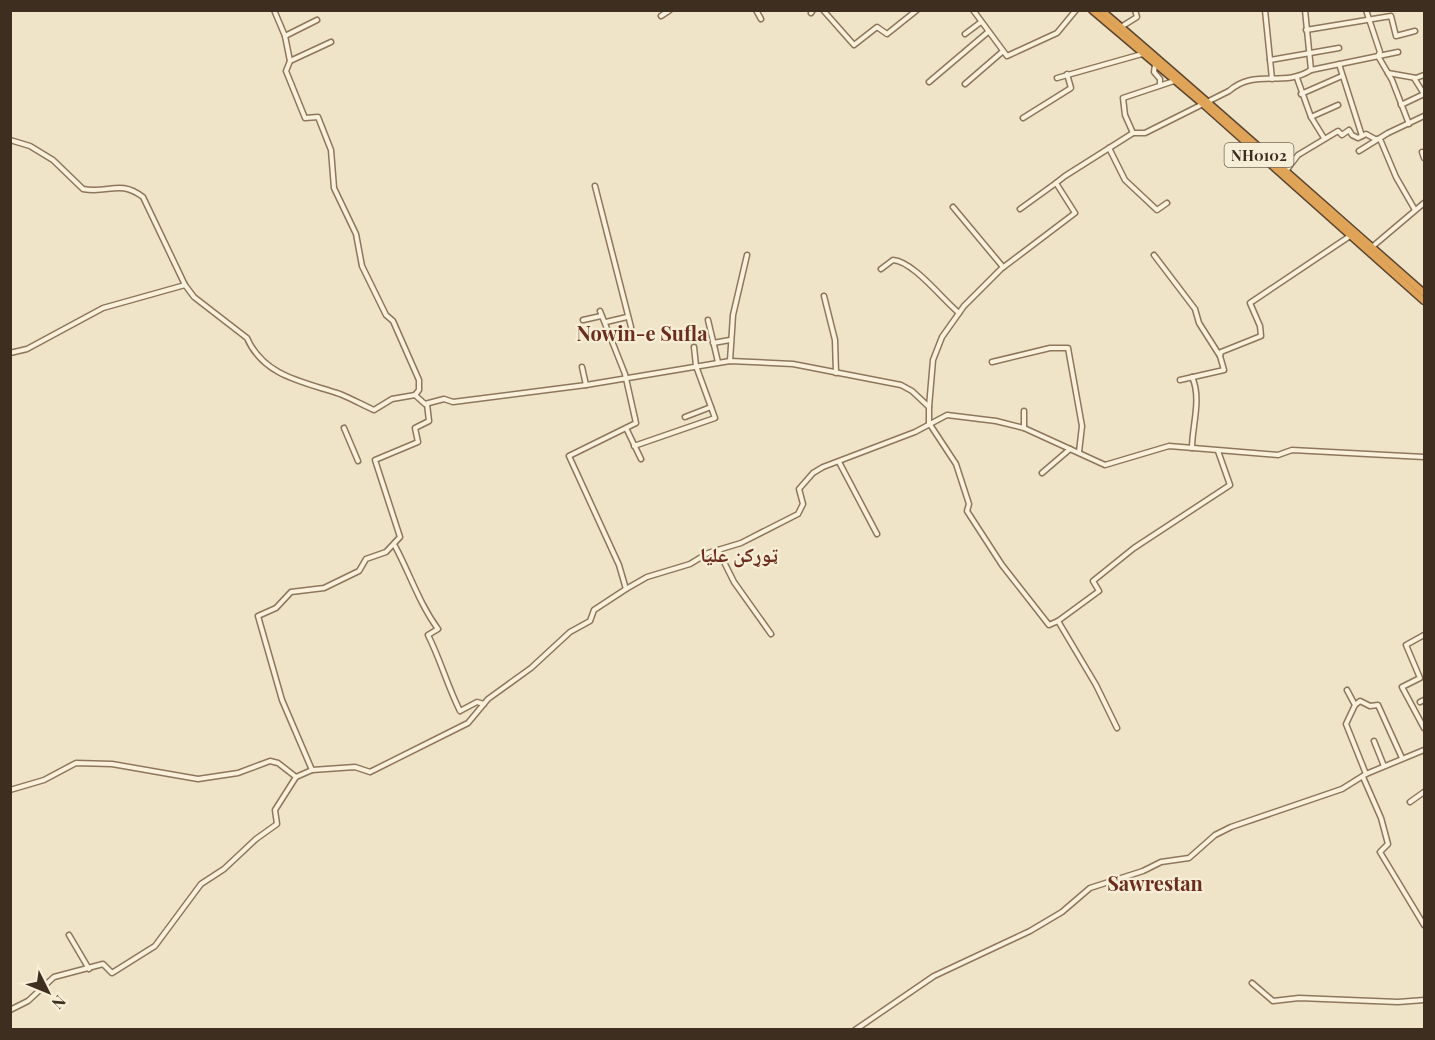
<svg xmlns="http://www.w3.org/2000/svg" width="1435" height="1040" viewBox="0 0 1435 1040" font-family="'Playfair Display','Noto Naskh Arabic',serif">
<style>
.lines{fill:none;stroke-linecap:round;stroke-linejoin:round}
.minor-casing{stroke:#8d765c;stroke-width:7}
.highway-casing{stroke:#5b4430;stroke-width:9}
.minor{stroke:#faf1dc;stroke-width:4}
.highway{stroke:#e0a458;stroke-width:6}
.labels{text-anchor:middle;dominant-baseline:central;stroke-width:4.5;stroke-linejoin:round;paint-order:stroke}
.shield{fill:#f7eed8;stroke:#756857;stroke-width:1.5}
.shield-label{font-size:15px;font-weight:bold;fill:#3d2e20}
.quarter-label{font-size:20px;font-weight:bold;fill:#6b2e1e;stroke:#f7eed8}
</style>
<rect width="100%" height="100%" fill="#f0e4c8"/>
<g class="lines">
<defs>
<g id="minor">
<polyline points="274,10 285,36 290,61 286,71 305,118 318,117 331,150 334,188 356,234 362,266 386,315 393,321 419,380 419,390 415,395"/>
<polyline points="756,10 761,19"/>
<polyline points="823,10 854,45 877,27 887,34 917,10"/>
<polyline points="973,10 1007,56 1057,33 1076,10"/>
<polyline points="1265,10 1272,79"/>
<polyline points="1305,10 1311,70"/>
<polyline points="1366,10 1380,52 1378,56 1392,80 1409,124"/>
<polyline points="811,13 813,10"/>
<polyline points="661,16 670,10"/>
<polyline points="1121,27 1137,17 1135,10"/>
<polyline points="1306,30 1391,16 1396,36 1415,31"/>
<polyline points="965,34 981,22"/>
<polyline points="285,36 317,20"/>
<polyline points="1270,60 1339,48"/>
<polyline points="290,61 331,42"/>
<polyline points="1339,64 1362,136 1366,134 1375,139 1380,139 1396,177 1415,210"/>
<polyline points="1155,65 1154,72 1160,79 1160,85"/>
<polyline points="1388,73 1416,78 1424,75"/>
<polyline points="1057,78 1142,54"/>
<polyline points="1297,78 1311,117 1324,138"/>
<polyline points="1414,78 1424,94"/>
<polyline points="929,82 988,32"/>
<polyline points="965,84 1002,52"/>
<polyline points="1301,94 1342,76"/>
<polyline points="1401,105 1424,94"/>
<polyline points="1311,117 1338,105"/>
<polyline points="1023,118 1071,88 1067,74"/>
<polyline points="1133,133 1125,115 1123,98 1174,81"/>
<path d="M10,140L30,146L53,160L83,189C109,194 119,179 143,197L185,285L194,297L247,338C264,377 305,382 340,394C352,399 363,405 374,410L392,399L415,395L425,404L444,399L453,402L586,385L730,361L793,364L901,385L912,391L929,407V423L956,464L969,504L967,511L1002,565L1049,625L1058,621L1096,685L1117,728"/>
<polyline points="1109,148 1125,180 1157,210 1167,203"/>
<polyline points="1359,151 1388,133 1424,116"/>
<polyline points="1422,152 1424,158"/>
<polyline points="1286,171 1298,155 1338,131 1342,135 1349,130 1352,135 1358,138 1362,136"/>
<polyline points="595,186 631,327"/>
<polyline points="953,207 1003,267"/>
<polyline points="1020,209 1056,183"/>
<polyline points="1372,247 1424,203"/>
<polyline points="1154,255 1195,309 1199,323 1220,356"/>
<path d="M881,269L893,260C913,261 943,300 959,313"/>
<polyline points="824,296 835,340 836,373"/>
<polyline points="600,311 625,374 636,423 569,456 619,565 626,589"/>
<polyline points="583,320 601,316"/>
<polyline points="708,320 718,362"/>
<polyline points="606,322 627,317"/>
<polyline points="713,343 730,340"/>
<polyline points="10,353 27,349 103,308 185,285"/>
<polyline points="730,361 733,315 747,255"/>
<polyline points="992,362 1050,348 1068,348 1082,426 1079,452"/>
<polyline points="582,367 586,385"/>
<path d="M1192,377C1202,398 1192,426 1192,448"/>
<polyline points="1180,380 1224,370 1220,356 1221,352 1261,336 1260,326 1250,303 1350,236"/>
<path d="M929,407L933,360L942,337L964,306L1001,269L1075,213L1056,183L1065,176L1133,133H1145L1229,91C1255,68 1283,88 1311,70L1398,52"/>
<polyline points="685,417 711,407"/>
<polyline points="344,428 358,461"/>
<polyline points="1024,428 1024,411"/>
<polyline points="627,430 641,459"/>
<polyline points="634,446 715,418 696,366 694,347"/>
<polyline points="839,462 877,534"/>
<polyline points="1042,473 1070,449"/>
<path d="M395,546C410,574 419,603 438,629L428,635C441,661 447,685 460,711L477,702L484,704"/>
<polyline points="718,550 734,582 771,634"/>
<polyline points="1058,621 1099,591 1093,581 1134,548 1230,485 1218,451"/>
<polyline points="1424,635 1406,645 1420,678 1402,687 1424,728"/>
<polyline points="1347,690 1355,705 1346,724 1366,774"/>
<polyline points="1420,702 1424,700"/>
<polyline points="1355,705 1360,701 1370,706 1378,705 1402,758"/>
<polyline points="1374,741 1384,766"/>
<polyline points="312,770 282,700 258,616 276,608 291,592 324,588 359,571 366,559 386,552 400,537 375,460 418,442 415,428 429,421 427,404"/>
<polyline points="1363,777 1381,818 1388,844 1380,852 1424,925"/>
<polyline points="10,790 44,780 76,763 112,764 198,779 238,773 270,761 278,763 296,777 312,770 355,767 370,772 468,723 488,699 531,668 570,632 590,621 594,610 626,589 647,577 690,564 708,553 741,543 798,514 803,504 799,489 813,473 823,467 915,432 947,415 996,421 1024,428 1105,465 1169,446 1278,455 1292,450 1424,457"/>
<polyline points="1410,802 1424,792"/>
<polyline points="69,935 89,969"/>
<polyline points="1252,983 1273,1001 1299,998 1398,1002 1424,1000"/>
<polyline points="10,1010 28,1001 54,977 103,964 112,973 155,946 201,884 224,869 256,839 277,824 275,810 296,777"/>
<polyline points="855,1030 934,976 1030,931 1062,912 1090,888 1143,871 1161,862 1189,858 1215,835 1231,827 1342,789 1366,774 1424,750"/>
</g>
<g id="highway">
<polyline points="1092,10 1203,104 1424,301"/>
<path d="M1101,10C1210,103 1317,199 1424,293"/>
</g>
</defs>
<!-- minor casing -->
<use href="#minor" class="minor-casing"/>
<!-- highway casing -->
<use href="#highway" class="highway-casing"/>
<!-- minor -->
<use href="#minor" class="minor"/>
<!-- highway -->
<use href="#highway" class="highway"/>
</g>
<g class="labels">
<!-- shield labels -->
<rect class="shield" x="1224.5" y="143" width="69" height="24" rx="4.5"/>
<g class="shield-label">
<text x="1259" y="155">NH0102</text>
</g>
<!-- quarter labels -->
<g class="quarter-label">
<text x="642" y="332">Nowin-e Sufla</text>
<text x="739" y="553">ټوړکن علیا</text>
<text x="1155" y="882">Sawrestan</text>
</g>
</g>
<!-- border -->
<rect width="1435" height="1040" fill="none" stroke="#3d2e20" stroke-width="24"/>
<!-- north arrow -->
<g transform="translate(48 992) rotate(133)" stroke="#f7eed8" stroke-width="4.5" paint-order="stroke">
<path d="M0-4.5L10 22L0 15L-10 22Z" fill="#3d2e20"/>
<text y="-9" font-size="16" font-weight="bold" text-anchor="middle" fill="#3d2e20">N</text>
</g>
</svg>
